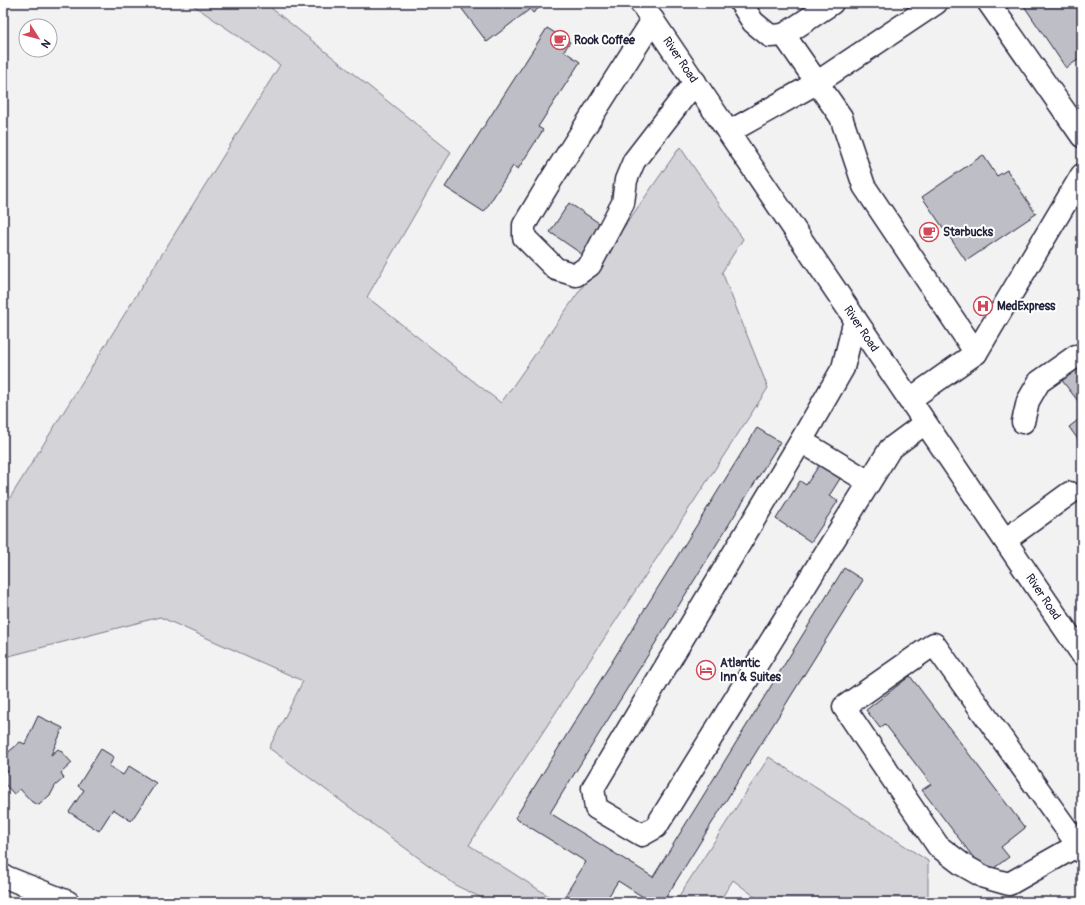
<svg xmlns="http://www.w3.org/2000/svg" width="1085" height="905" viewBox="0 0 1085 905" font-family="Pangolin,sans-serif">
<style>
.green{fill:#d3d3d8;stroke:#7a7a8a}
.building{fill:#bebec6;stroke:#22223b}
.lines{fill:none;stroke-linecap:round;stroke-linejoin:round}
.minor-casing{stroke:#22223b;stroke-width:25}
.highway-casing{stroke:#22223b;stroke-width:25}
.minor{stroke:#fff;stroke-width:22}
.highway{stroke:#fff;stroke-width:22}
.labels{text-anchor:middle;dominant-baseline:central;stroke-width:4;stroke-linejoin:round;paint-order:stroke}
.poi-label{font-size:12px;font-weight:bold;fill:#22223b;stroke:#fff;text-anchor:start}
.street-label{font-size:12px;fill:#22223b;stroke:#fff}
</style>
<rect width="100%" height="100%" fill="#f2f2f3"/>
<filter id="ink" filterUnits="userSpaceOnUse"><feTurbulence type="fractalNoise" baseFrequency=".025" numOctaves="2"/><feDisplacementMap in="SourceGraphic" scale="8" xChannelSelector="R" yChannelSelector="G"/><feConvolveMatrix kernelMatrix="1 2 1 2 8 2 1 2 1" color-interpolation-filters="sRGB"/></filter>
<g filter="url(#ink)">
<!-- green -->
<g class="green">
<polygon points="190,3 265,3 451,152 367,297 501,403 680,147 743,239 722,272 768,388 469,845 558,902 490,902 457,886 269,748 303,681 160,617 9,656 3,653 3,509 280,65"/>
<polygon points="769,757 928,861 928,902 762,902 733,880 719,902 675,902"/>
</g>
<!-- building -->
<g class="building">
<polygon points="470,3 545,3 533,13 530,9 487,42 462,9"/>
<polygon points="1022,3 1082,3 1082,57 1066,68"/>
<polygon points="547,28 570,42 564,51 580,62 538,127 543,130 518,169 513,166 484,212 445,187"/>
<polygon points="983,155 997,176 1007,170 1036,214 966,261 922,197"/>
<polygon points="569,203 605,227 586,257 550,232"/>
<polygon points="1082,361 1082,406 1060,378"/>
<polygon points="1082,417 1082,445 1069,427"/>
<polygon points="757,428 780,442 550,813 653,877 844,568 863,580 663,902 651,902 618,881 605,902 580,902 566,894 586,862 515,818"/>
<polygon points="820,464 841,477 829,496 838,501 811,542 776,519 800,481 806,485"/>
<polygon points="910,676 1025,828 1001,847 1009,857 986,874 922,790 931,784 885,724 880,728 866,710"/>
<polygon points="38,716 63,728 51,755 58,749 61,751 72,763 61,773 64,778 55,786 51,794 39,805 32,802 20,789 14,794 3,782 3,776 8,772 3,767 3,757 20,742 25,744"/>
<polygon points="101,749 114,757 109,766 123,775 129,766 156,783 131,821 113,809 99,831 69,812 84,790 78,786"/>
</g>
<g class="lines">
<defs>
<g id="minor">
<polyline points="741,3 753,22 770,36 784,35 841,117 864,186 976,353"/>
<polyline points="989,3 1082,136"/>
<polyline points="653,20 551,180 524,225 524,237 556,269 576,275 590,265 623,203 626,180 634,161 695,82"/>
<polyline points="784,35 832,3"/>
<polyline points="729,132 818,82 936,3"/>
<polyline points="855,319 843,368 801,441 593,788 596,808 642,835 656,827 890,449 925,423"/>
<polyline points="909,400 976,353 1082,175"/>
<polyline points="1023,422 1028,401 1039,382 1076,356"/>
<polyline points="801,441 869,482"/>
<polyline points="1005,540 1070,493"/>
<polyline points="1082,842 1078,845 934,644 844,707 938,846 963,865 984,877 1009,884 1078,845 1082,852"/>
<polyline points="3,876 68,902"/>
</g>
<polyline id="highway" points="641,3 1082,654"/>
</defs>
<!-- minor casing -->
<use href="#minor" class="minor-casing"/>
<!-- highway casing -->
<use href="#highway" class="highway-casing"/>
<!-- minor -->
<use href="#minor" class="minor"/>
<!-- highway -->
<use href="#highway" class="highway"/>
</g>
</g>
<!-- icons -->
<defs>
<symbol id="cafe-ring" viewBox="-11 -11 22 22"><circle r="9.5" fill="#fff" stroke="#d1495b" stroke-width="1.5"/><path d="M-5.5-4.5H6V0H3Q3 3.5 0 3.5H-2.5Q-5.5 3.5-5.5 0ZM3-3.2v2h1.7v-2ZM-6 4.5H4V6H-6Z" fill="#d1495b"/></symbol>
<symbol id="hospital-ring" viewBox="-11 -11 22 22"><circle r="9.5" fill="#fff" stroke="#d1495b" stroke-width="1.5"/><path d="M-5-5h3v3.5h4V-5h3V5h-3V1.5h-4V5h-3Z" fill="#d1495b"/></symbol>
<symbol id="hotel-ring" viewBox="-11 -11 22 22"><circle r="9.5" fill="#fff" stroke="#d1495b" stroke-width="1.5"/><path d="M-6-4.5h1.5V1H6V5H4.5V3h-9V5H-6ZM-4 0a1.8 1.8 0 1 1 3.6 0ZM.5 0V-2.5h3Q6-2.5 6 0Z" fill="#d1495b"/></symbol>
</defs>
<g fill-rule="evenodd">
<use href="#cafe-ring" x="549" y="29" width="22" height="22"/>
<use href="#cafe-ring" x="918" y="221" width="22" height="22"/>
<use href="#hospital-ring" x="972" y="295" width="22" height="22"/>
<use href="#hotel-ring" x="695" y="659" width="22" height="22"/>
</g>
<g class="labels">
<!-- poi labels -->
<g class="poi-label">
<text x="574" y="40">Rook Coffee</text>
<text x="943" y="232">Starbucks</text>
<text x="997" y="306">MedExpress</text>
<text x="720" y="663">Atlantic<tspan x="720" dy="14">Inn &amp; Suites</tspan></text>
</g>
<!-- street labels -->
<g class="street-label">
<text transform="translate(680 60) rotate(56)">River Road</text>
<text transform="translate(861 329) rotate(56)">River Road</text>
<text transform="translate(1043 597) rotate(56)">River Road</text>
</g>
</g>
<!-- margin -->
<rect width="1085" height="905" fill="none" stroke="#fff" stroke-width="16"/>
<rect x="8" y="8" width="1069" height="889" fill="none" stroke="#22223b" stroke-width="1.5" filter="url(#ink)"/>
<!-- north arrow -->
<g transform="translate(38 38) rotate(126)"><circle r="19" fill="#ffffff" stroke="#a7a7b1"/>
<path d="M0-3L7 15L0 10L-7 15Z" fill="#d1495b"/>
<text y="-6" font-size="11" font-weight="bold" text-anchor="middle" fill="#22223b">N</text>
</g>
</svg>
